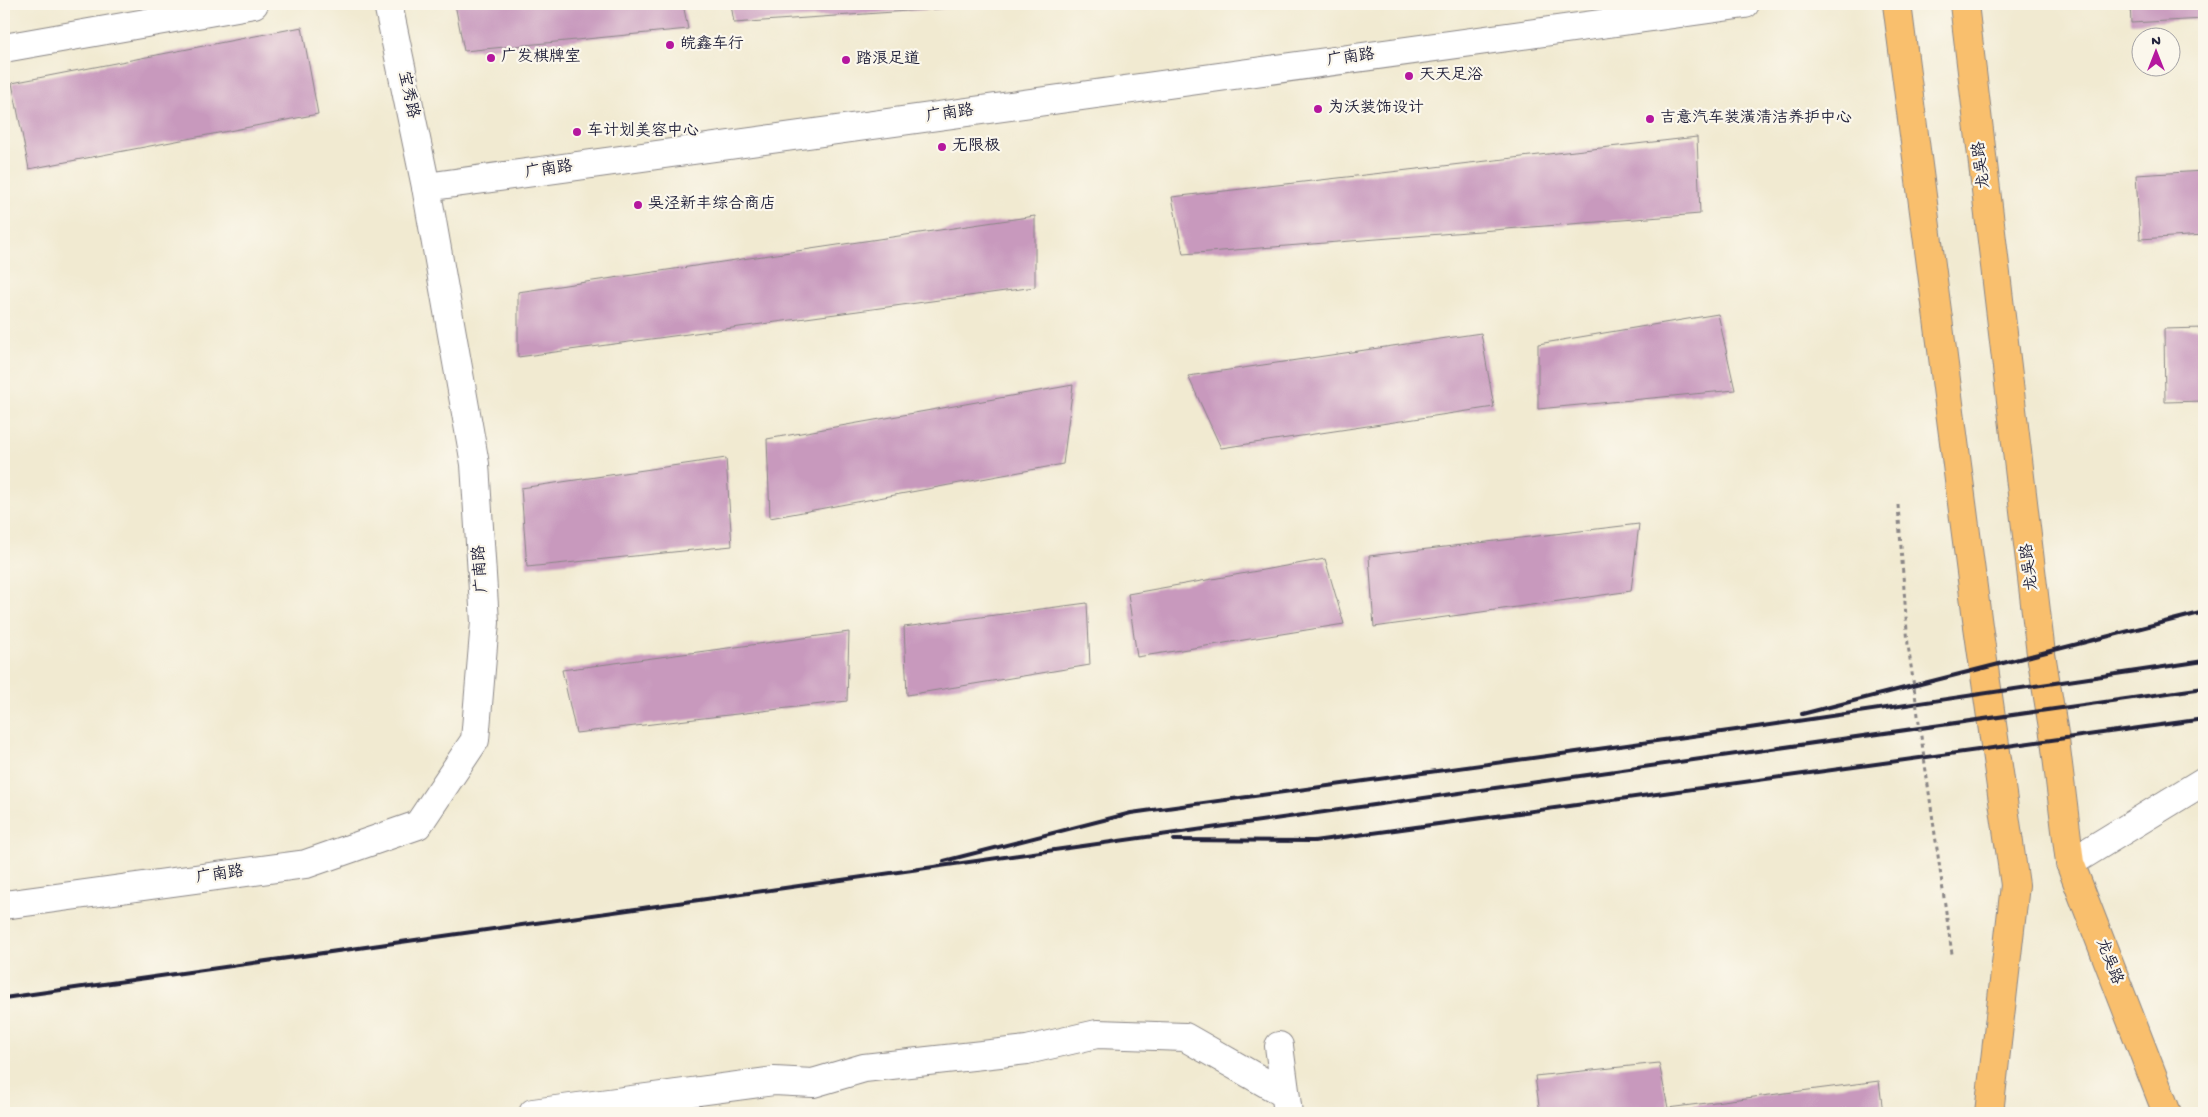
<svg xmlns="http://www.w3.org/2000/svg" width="2208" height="1117" viewBox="0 0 2208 1117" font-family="'Gochi Hand','LXGW WenKai TC',sans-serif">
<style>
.building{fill:#c899bd}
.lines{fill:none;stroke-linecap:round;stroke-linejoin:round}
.minor-casing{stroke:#8a8686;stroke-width:30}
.major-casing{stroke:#8a8686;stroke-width:30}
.minor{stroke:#fff;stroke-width:28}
.major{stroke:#f9bf6d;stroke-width:28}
.rail{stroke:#22223b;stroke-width:4}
.path-bridge{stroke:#8a8686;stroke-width:3;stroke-dasharray:4 4;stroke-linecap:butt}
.poi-dot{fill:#b5179e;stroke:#fbf7ec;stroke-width:2}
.labels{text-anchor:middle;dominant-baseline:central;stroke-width:4.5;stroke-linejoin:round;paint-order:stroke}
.poi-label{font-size:16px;fill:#22223b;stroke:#fbf7ec;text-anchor:start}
.street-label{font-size:16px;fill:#22223b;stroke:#fbf7ec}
</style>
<rect width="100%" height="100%" fill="#fbf7ec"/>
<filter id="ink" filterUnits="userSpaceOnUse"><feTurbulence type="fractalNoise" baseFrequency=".02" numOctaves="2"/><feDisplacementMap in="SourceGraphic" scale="10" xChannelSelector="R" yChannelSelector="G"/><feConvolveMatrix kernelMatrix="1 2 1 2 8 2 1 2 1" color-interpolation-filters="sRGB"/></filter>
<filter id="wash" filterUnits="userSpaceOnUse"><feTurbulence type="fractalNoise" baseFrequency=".0096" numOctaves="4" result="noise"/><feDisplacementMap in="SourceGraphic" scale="20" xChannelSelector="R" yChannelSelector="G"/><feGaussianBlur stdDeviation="1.12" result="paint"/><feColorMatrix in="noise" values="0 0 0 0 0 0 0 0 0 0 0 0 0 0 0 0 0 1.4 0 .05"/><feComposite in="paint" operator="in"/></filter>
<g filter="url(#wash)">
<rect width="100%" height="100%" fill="#f1ead1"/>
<g id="blocks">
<!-- building -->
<g class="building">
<polygon points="455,4 683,4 688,29 464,51"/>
<polygon points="731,4 995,4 995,5 734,23"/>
<polygon points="2130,4 2204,4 2204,19 2131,23"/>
<polygon points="302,27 318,114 29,169 12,83"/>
<polygon points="1697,137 1700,214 1183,254 1172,197"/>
<polygon points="2204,171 2204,235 2140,239 2136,175"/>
<polygon points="1035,216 1035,287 518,357 518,292"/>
<polygon points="1718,314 1735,390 1538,409 1538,344"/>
<polygon points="2204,328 2204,401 2165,402 2164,329"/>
<polygon points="1481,333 1494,407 1221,448 1188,376"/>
<polygon points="1073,385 1063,464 770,518 767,439"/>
<polygon points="726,458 732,546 527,567 521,488"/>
<polygon points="1639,524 1631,591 1374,627 1369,556"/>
<polygon points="1325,559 1344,624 1137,657 1128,594"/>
<polygon points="1087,603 1090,665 907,695 904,627"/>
<polygon points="849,632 847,701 576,733 562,670"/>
<polygon points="1659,1063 1668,1108 1879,1081 1883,1113 1540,1113 1535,1076"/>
</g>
</g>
</g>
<g filter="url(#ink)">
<use href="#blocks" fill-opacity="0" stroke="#8a8686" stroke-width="1"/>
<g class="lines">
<defs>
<g id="minor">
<polyline points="4,48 254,4"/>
<polyline points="426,187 1745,4"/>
<polyline points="2070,863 2204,781"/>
<polyline points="4,905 306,864 418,825 475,740 485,622 475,464 426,187 388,4"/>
<polyline points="1279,1046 1288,1113"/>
<polyline points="533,1113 774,1081 813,1083 864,1068 1027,1050 1097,1034 1185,1037 1285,1094"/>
</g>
<g id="major">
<polyline points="1897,4 1978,626 2015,885 1989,1113"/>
<polyline points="1964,4 2041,654 2055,740 2070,863 2167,1113"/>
</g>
</defs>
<!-- minor casing -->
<use href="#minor" class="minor-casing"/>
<!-- major casing -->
<use href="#major" class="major-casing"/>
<!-- minor -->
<use href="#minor" class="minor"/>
<!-- major -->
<use href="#major" class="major"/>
<!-- rail -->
<g class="rail">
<polyline points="1802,714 2204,612"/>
<polyline points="1174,840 1314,841 2204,719"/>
<polyline points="944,861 1131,813 1736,730 2204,661"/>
<polyline points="4,998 2204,688"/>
</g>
<!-- path-bridge -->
<polyline class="path-bridge" points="1898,505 1908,645 1952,954"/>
</g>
</g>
<!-- markers -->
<g class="poi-dot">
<circle cx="670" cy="45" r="5"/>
<circle cx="491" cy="58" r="5"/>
<circle cx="846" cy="60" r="5"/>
<circle cx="1409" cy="76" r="5"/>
<circle cx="1318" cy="109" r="5"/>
<circle cx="1650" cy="119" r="5"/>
<circle cx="577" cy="132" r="5"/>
<circle cx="942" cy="147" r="5"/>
<circle cx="638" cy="205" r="5"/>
</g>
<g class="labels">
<!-- poi labels -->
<g class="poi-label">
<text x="680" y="45">皖鑫车行</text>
<text x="501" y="58">广发棋牌室</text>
<text x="856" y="60">踏浪足道</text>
<text x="1419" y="76">天天足浴</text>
<text x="1328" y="109">为沃装饰设计</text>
<text x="1660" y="119">吉意汽车装潢清洁养护中心</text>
<text x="587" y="132">车计划美容中心</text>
<text x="952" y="147">无限极</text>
<text x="648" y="205">吴泾新丰综合商店</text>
</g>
<!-- street labels -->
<g class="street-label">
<text transform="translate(1351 59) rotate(-8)">广南路</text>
<text transform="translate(407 95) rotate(78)">宝秀路</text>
<text transform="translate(950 115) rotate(-8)">广南路</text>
<text transform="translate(1983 165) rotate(-97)">龙吴路</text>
<text transform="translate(549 171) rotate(-8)">广南路</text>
<text transform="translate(2031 567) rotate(-97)">龙吴路</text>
<text transform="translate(482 569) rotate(-94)">广南路</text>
<text transform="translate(220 876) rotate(-8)">广南路</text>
<text transform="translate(2108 962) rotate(69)">龙吴路</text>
</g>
</g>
<!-- margin -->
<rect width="2208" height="1117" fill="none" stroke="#fbf7ec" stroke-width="20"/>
<!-- north arrow -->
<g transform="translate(2156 52)"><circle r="24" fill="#fbf7ec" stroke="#a4a2a5"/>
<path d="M0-4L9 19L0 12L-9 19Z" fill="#b5179e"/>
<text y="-8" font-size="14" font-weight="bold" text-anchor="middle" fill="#22223b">N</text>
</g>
</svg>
